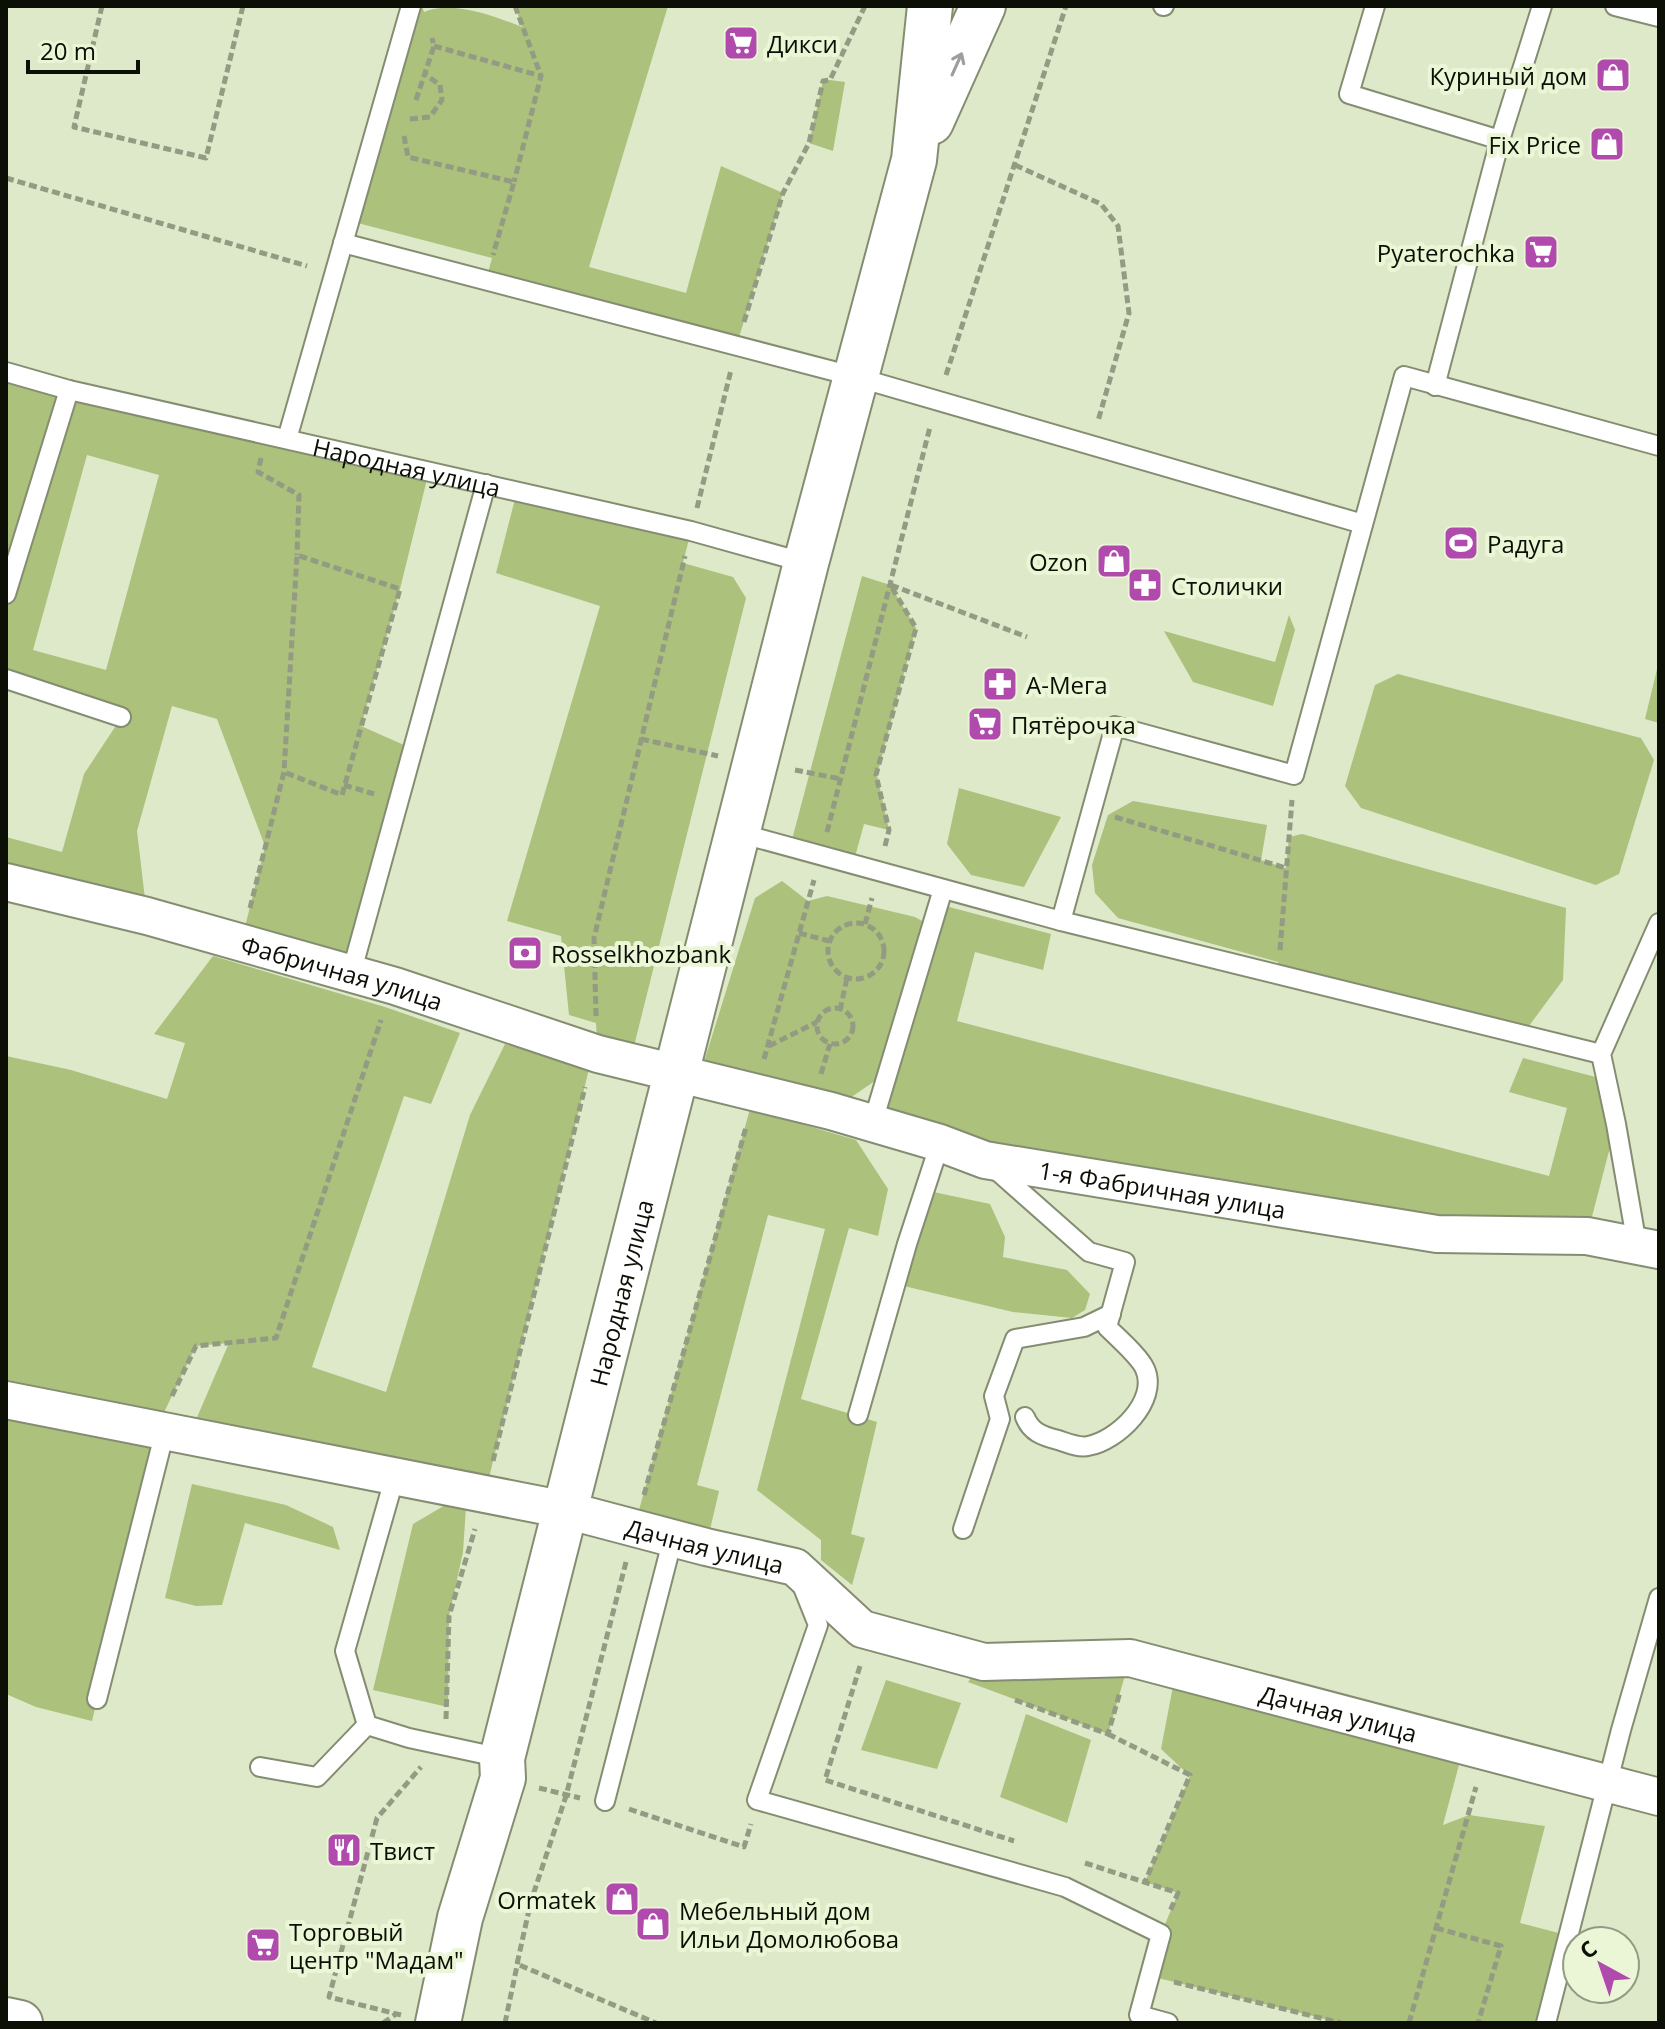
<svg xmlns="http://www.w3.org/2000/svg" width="1665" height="2029" viewBox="0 0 1665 2029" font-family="'Open Sans',sans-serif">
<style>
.green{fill:#abc17c;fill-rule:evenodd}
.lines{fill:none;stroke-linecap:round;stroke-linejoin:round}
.lane-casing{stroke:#848d71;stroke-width:22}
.street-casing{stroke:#848d71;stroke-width:40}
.secondary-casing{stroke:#848d71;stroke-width:48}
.primary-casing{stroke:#848d71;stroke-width:48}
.path{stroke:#939b83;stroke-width:5;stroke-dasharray:8 4;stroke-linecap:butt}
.lane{stroke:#fff;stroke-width:18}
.street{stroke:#fff;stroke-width:36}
.secondary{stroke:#fff;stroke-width:44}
.primary{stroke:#fff;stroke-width:44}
.oneway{stroke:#9e9f9b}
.labels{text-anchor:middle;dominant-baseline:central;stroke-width:8;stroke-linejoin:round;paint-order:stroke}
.poi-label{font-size:24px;fill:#0c0f05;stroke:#ebf6d7;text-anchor:start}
.street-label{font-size:24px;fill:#0c0f05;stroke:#ebf6d7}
</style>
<rect width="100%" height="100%" fill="#dee9ca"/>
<!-- green -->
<g class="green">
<path d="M411,6H422L424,12C452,0 494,16 522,27L515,6H668L589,267L686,293L721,166L783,193L737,344L486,280L492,258L350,221Z"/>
<polygon points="830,80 845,82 833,151 809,143 823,81"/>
<path d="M6,372L429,471L400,589L361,726L413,749L351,974L241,943L265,846L217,719L172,706L137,831L147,916L6,882V837L62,852L84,774L121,718L6,679ZM87,455L159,475L106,670L33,650Z"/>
<polygon points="517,491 691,531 683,563 733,577 746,598 630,1062 598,1054 596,1023 569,1015 561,936 507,921 600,606 496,573"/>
<polygon points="862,576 890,585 916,628 877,775 889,830 864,824 853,864 790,847"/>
<polygon points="1289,615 1295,630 1273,706 1193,682 1164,631 1275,662"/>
<polygon points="1659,661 1659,723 1645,719"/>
<polygon points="1398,674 1641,738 1654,760 1619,874 1596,885 1361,808 1345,786 1375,685"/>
<polygon points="959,788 1061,817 1024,887 971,875 947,844"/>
<polygon points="1133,801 1267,825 1261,860 1286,868 1289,837 1302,834 1566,908 1563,980 1523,1034 1278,975 1278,962 1118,918 1095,893 1092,865 1108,815"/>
<polygon points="782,881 808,901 827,896 915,917 931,926 938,904 1051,934 1043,970 975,952 957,1021 1549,1176 1567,1108 1509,1092 1523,1058 1607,1080 1616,1124 1587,1236 1437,1234 872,1125 888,1072 831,1111 699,1078 755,898"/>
<polygon points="213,956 385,1007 460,1033 431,1104 404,1096 312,1367 386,1392 470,1115 505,1044 589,1069 485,1494 189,1436 229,1343 196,1346 156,1429 115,1624 92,1721 36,1707 6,1694 6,1056 71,1070 167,1099 185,1043 154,1034"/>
<polygon points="750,1109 856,1140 888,1189 878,1236 849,1228 801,1399 877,1422 851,1534 865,1538 852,1585 821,1560 821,1540 757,1490 825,1229 768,1215 697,1485 719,1491 706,1547 634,1528"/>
<polygon points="924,1190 990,1204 1005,1237 1003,1257 1067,1270 1090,1294 1085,1310 1072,1318 1013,1312 908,1287 895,1282"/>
<polygon points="192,1484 286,1505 333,1527 340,1550 245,1523 222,1605 196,1606 165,1598"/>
<polygon points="447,1504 466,1507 463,1552 449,1616 448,1707 373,1690 413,1524"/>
<polygon points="1130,1658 1108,1734 968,1682 984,1662"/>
<polygon points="886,1680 961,1703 937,1769 861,1750"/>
<polygon points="1174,1681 1464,1746 1443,1825 1469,1815 1545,1826 1520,1923 1570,1936 1546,2023 1341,2023 1150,1976 1161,1934 1178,1893 1145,1882 1190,1776 1161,1749"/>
<polygon points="1026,1714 1091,1740 1067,1823 1000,1797"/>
</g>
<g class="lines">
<defs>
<g id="lane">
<polyline points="1163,6 1164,6"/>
<polyline points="1375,6 1349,94 1500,140 1435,386"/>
<polyline points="1615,6 1659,17"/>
<polyline points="1500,140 1542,6"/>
<polyline points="343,243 856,377 1363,524"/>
<path id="s1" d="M6,372L69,390L691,531L806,563"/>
<polyline points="287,439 411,6"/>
<polyline points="6,594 69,390"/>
<polyline points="6,679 121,717"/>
<polyline points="739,833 1061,921 1601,1054"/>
<polyline points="1061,921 1115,726 1294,775 1404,376 1659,446"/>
<polyline points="351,974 486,484"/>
<polyline points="872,1125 943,889"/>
<path d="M994,1168L1089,1252L1125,1262L1107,1327C1117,1337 1140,1357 1145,1369C1159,1401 1117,1441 1088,1446C1079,1448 1067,1443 1058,1440C1042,1436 1031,1432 1025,1417"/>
<polyline points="1637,1245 1616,1124 1601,1054 1659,923"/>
<polyline points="858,1415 907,1244 940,1143"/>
<polyline points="395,1476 345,1651 367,1725 409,1738 502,1758"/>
<polyline points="963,1529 1000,1419 994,1396 1015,1339 1084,1327 1111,1314"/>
<polyline points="802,1585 818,1625 757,1800 1065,1887 1161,1934 1139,2015 1168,2023"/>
<polyline points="97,1699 165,1431"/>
<polyline points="260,1767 317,1777 367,1725"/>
<polyline points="605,1801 673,1538"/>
<polyline points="1546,2023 1621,1730 1659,1598"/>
</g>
<g id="street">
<path id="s2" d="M6,882L147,916L395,986L598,1054L831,1111L940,1143L985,1160L1437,1234L1587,1236L1659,1250"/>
<path id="s3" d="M6,1400L566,1510L706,1547L795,1567L862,1629L984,1662L1130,1658L1659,1797"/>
</g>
<polyline id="secondary" points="6,2020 20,2023"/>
<g id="primary">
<polyline points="931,122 983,6"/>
<path id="s4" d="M438,2023L460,1918L503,1778L502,1758L806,563L914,160L930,6"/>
</g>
</defs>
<!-- lane casing -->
<use href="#lane" class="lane-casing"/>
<!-- street casing -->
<use href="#street" class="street-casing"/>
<!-- secondary casing -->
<use href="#secondary" class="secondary-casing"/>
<!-- primary casing -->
<use href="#primary" class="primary-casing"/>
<!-- path -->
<g class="path">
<polyline points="102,6 74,127 206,158 243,6"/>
<polyline points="515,6 541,76"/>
<polyline points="434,46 541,76 514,182"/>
<polyline points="416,100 434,46 432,38"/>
<polyline points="410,119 430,117 442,100 440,85 425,74"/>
<polyline points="404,136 408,157 514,182 493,255"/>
<polyline points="1015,165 1101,204 1118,226 1129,313 1098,421"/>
<polyline points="6,178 307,266"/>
<polyline points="744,322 783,193 809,143 823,81 830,80 865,6"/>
<polyline points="946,375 1066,6"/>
<polyline points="261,458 258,472 299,495 297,555"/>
<polyline points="697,508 731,370"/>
<polyline points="891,585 1027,637"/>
<polyline points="641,739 718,756"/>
<polyline points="795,770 841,779"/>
<polyline points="344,785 374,794"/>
<polyline points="1115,817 1286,868"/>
<polyline points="827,832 930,427"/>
<polyline points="885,846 889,830 876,775 916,628 891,586"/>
<polyline points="250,908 284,772 297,555 400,589 342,795 284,772"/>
<circle cx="856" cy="951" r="28"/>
<polyline points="865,924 872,898"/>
<polyline points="799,933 829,941"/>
<polyline points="1280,950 1292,800"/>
<circle cx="835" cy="1026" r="18"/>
<polyline points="840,1010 847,978"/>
<polyline points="596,1016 594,938 685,556"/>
<polyline points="769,1046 817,1022"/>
<polyline points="764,1059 814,880"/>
<polyline points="821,1074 830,1044"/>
<polyline points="172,1396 196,1346 276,1338 381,1020"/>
<polyline points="493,1461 585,1087"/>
<polyline points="644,1495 746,1127"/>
<polyline points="626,1562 566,1796 531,1901 517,1964 656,2023"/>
<polyline points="860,1666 825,1780 1014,1841"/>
<polyline points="1015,1700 1108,1734 1120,1692"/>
<polyline points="446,1719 449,1616 475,1529"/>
<polyline points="1108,1734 1190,1775 1145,1882"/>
<polyline points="539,1788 580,1798"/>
<polyline points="629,1809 744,1847 751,1824"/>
<polyline points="1085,1863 1178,1893 1170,1911"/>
<polyline points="1436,1928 1501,1946 1478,2023"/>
<polyline points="1174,1982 1341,2023"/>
<polyline points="401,2015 329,1997 377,1818 421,1767"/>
<polyline points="383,2023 396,2014"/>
<polyline points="505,2023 518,1961"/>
<polyline points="1409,2023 1476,1787"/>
</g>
<!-- lane -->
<use href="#lane" class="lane"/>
<!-- street -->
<use href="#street" class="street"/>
<!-- secondary -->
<use href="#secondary" class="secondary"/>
<!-- primary -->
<use href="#primary" class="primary"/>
</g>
<!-- one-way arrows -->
<defs><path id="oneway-shaft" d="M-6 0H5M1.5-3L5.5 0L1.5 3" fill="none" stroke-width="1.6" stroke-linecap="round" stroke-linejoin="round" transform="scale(2)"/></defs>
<use class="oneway" href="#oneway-shaft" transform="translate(957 64) rotate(-66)"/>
<!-- icons -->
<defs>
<symbol id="supermarket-square" viewBox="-11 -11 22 22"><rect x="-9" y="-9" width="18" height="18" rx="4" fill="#b14aad" stroke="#ebf6d7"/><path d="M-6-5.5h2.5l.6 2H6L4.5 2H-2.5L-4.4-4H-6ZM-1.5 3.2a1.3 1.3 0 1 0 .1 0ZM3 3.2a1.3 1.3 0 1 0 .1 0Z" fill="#fff"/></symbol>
<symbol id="shop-square" viewBox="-11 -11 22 22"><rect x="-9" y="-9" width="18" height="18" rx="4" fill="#b14aad" stroke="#ebf6d7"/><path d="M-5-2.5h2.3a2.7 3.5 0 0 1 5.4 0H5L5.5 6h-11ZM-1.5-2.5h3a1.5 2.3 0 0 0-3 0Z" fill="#fff"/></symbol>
<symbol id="stadium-square" viewBox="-11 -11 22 22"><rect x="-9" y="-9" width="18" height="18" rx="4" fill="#b14aad" stroke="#ebf6d7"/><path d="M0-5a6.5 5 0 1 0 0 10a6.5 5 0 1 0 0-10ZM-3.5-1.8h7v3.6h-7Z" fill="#fff"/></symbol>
<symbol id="pharmacy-square" viewBox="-11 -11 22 22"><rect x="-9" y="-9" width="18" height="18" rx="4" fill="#b14aad" stroke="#ebf6d7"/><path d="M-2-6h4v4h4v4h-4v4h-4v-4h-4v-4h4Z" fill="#fff"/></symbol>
<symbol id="bank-square" viewBox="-11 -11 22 22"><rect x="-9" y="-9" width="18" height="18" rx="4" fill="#b14aad" stroke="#ebf6d7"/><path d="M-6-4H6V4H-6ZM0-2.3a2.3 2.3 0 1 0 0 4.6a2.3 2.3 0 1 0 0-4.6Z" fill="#fff"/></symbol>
<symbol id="restaurant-square" viewBox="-11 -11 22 22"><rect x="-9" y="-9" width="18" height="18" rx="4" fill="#b14aad" stroke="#ebf6d7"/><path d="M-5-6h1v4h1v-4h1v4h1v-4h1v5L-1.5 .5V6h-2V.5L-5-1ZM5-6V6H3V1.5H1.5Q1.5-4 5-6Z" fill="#fff"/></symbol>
</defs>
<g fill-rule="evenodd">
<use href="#supermarket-square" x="721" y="23" width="40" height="40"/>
<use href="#shop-square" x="1593" y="55" width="40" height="40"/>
<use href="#shop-square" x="1587" y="124" width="40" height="40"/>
<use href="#supermarket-square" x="1521" y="232" width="40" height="40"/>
<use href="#stadium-square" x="1441" y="523" width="40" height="40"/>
<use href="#shop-square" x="1094" y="541" width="40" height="40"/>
<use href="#pharmacy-square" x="1125" y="565" width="40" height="40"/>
<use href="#pharmacy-square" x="980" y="664" width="40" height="40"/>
<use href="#supermarket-square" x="965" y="704" width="40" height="40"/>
<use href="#bank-square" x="505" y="933" width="40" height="40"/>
<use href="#restaurant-square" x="324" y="1830" width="40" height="40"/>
<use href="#shop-square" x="602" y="1879" width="40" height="40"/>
<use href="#shop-square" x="633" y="1904" width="40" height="40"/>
<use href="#supermarket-square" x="243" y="1925" width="40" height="40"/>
</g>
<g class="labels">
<!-- poi labels -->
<g class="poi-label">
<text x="767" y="43">Дикси</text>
<text x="1587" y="75" text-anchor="end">Куриный дом</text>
<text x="1581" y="144" text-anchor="end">Fix Price</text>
<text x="1515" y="252" text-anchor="end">Pyaterochka</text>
<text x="1487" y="543">Радуга</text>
<text x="1088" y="561" text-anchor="end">Ozon</text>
<text x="1171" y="585">Столички</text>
<text x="1026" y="684">А-Мега</text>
<text x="1011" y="724">Пятёрочка</text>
<text x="551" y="953">Rosselkhozbank</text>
<text x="370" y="1850">Твист</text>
<text x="596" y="1899" text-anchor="end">Ormatek</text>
<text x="679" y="1910">Мебельный дом<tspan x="679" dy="28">Ильи Домолюбова</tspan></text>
<text x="289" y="1931">Торговый<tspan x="289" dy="28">центр "Мадам"</tspan></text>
</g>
<!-- street labels -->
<g class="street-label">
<text stroke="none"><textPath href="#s1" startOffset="412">Народная улица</textPath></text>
<text stroke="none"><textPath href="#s2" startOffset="348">Фабричная улица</textPath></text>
<text stroke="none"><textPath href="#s2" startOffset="1198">1-я Фабричная улица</textPath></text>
<text stroke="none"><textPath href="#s4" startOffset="754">Народная улица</textPath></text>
<text stroke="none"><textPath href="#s3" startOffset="714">Дачная улица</textPath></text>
<text stroke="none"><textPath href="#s3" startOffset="1386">Дачная улица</textPath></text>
</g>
</g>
<!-- border -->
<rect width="1665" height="2029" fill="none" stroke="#0c0f05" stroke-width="16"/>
<!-- north arrow -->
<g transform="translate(1601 1965) rotate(320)"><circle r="38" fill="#ebf6d7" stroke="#929a83" stroke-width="2"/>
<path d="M0-6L14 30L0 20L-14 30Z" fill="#b14aad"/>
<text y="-12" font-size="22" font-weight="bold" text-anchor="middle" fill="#0c0f05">С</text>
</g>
<!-- scale -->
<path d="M28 60v12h110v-12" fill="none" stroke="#0c0f05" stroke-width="4"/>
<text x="40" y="60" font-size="24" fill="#0c0f05" stroke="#ebf6d7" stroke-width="6" paint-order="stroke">20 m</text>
</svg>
